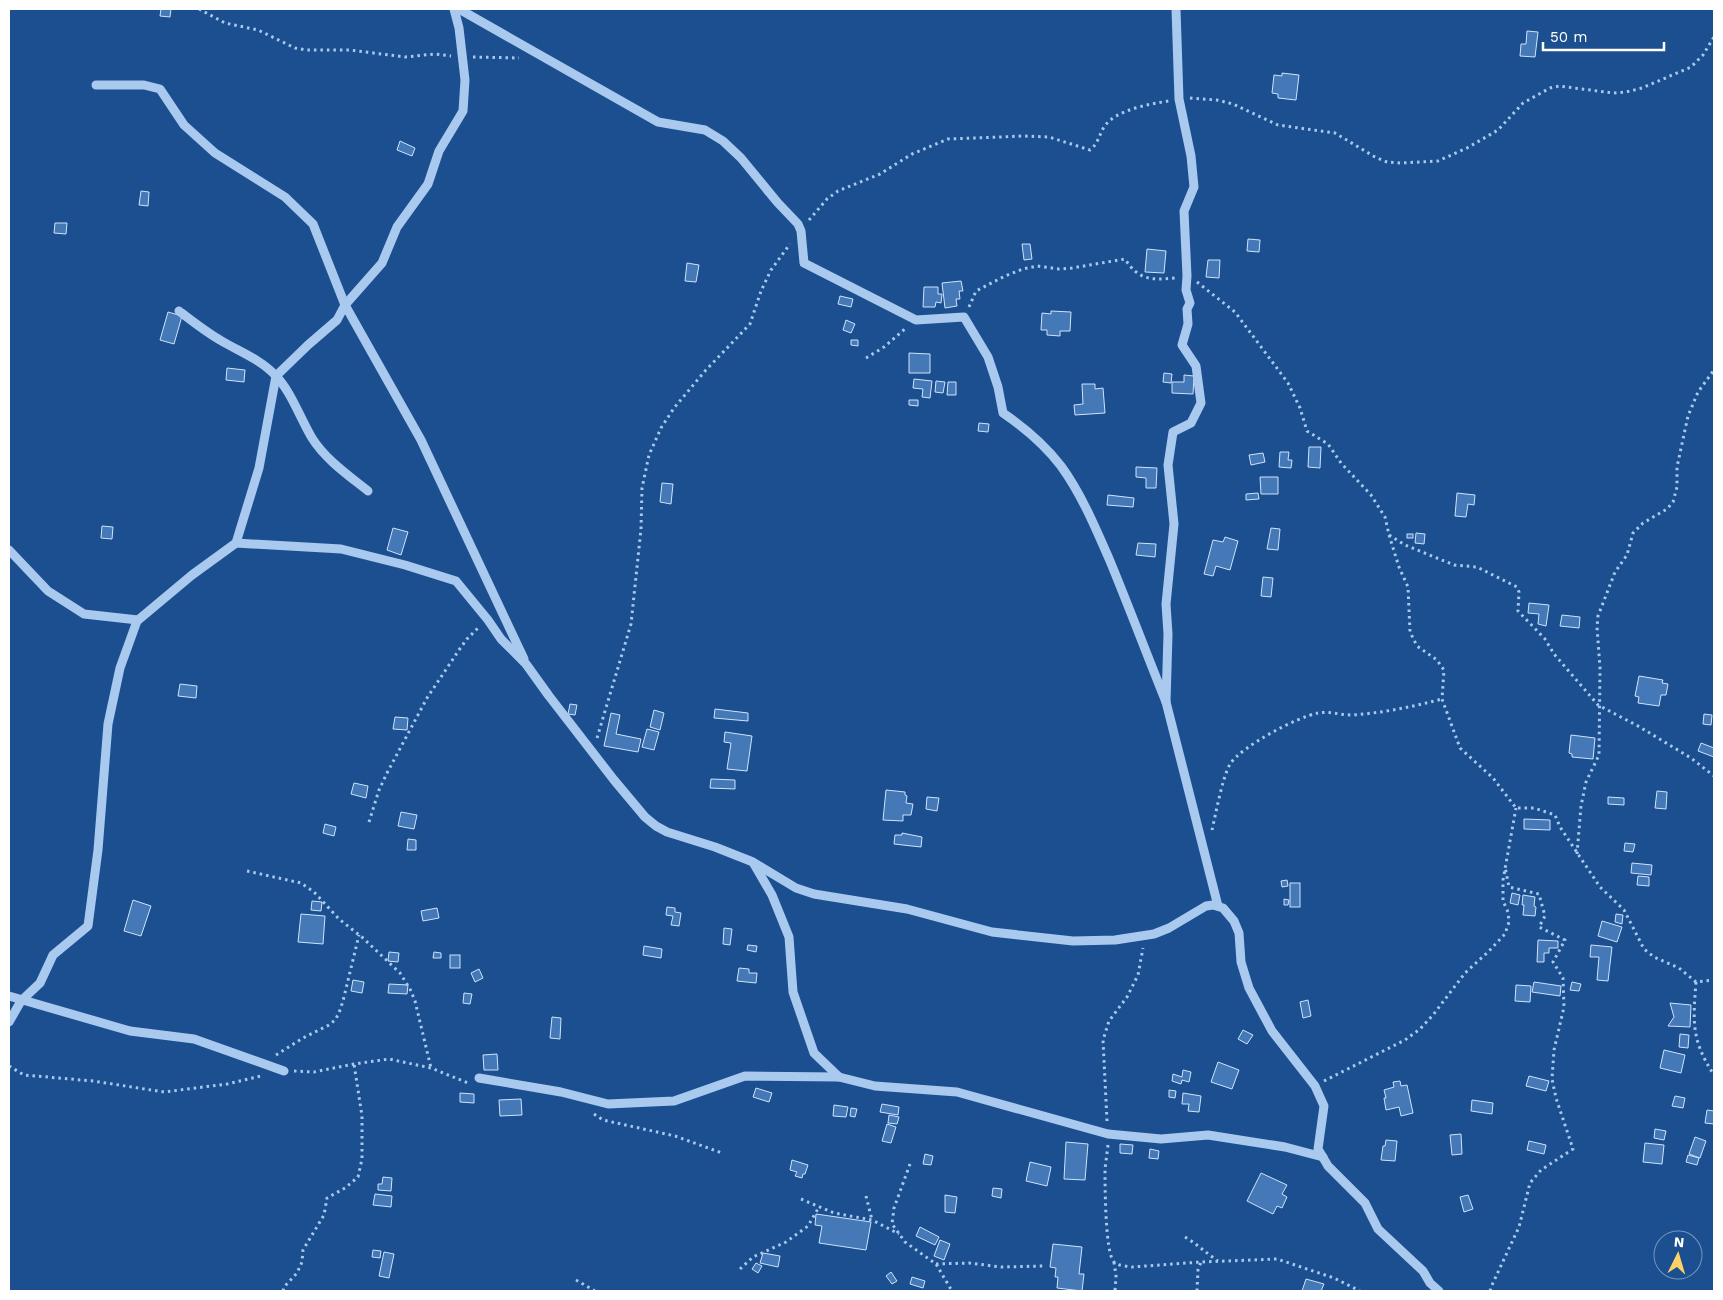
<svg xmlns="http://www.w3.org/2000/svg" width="1723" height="1300" viewBox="0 0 1723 1300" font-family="'Work Sans',sans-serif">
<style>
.building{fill:#4478b7;stroke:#cfe3fa}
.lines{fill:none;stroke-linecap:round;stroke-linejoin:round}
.path{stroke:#a9c9ee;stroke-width:3;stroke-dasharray:2.5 4;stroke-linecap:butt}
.minor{stroke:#a9c9ee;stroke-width:9}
</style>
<rect width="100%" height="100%" fill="#1b4f8f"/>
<!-- building -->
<g class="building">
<polygon points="161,9 171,9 170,17 160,16"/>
<polygon points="1527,31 1538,32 1535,57 1520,56 1521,44 1526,44"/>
<polygon points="1282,73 1299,75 1296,100 1278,98 1278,94 1272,93 1274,75 1282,76"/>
<polygon points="400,141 415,148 412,156 397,150"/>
<polygon points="141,191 149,192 148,206 139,205"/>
<polygon points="55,223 67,223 66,234 54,233"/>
<polygon points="1248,239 1260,240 1259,252 1247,251"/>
<polygon points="1022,244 1030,244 1032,259 1024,260"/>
<polygon points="1147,249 1166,251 1164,273 1145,272"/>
<polygon points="1208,260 1220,260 1219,278 1206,277"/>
<polygon points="687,263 699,265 696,282 685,281"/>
<polygon points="961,281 963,291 959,291 960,299 956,299 957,306 945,308 942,283"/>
<polygon points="924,287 938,287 938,294 942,294 941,303 936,302 935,307 923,307"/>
<polygon points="840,296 853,299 851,307 838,304"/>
<polygon points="1051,311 1071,312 1070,331 1060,331 1060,336 1047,335 1047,330 1041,330 1042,313 1051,314"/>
<polygon points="168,312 182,316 174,344 160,340"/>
<polygon points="846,320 855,324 851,333 843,330"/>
<polygon points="851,340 858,340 858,346 851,345"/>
<polygon points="909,353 930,354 930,373 909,373"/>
<polygon points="227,368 245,370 244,382 226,380"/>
<polygon points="1164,373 1172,374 1171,383 1163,382"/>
<polygon points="1184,375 1194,376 1193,394 1172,393 1172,382 1184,382"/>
<polygon points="914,379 932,381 930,398 922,397 923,389 913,388"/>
<polygon points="936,381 945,382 943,393 935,392"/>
<polygon points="948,382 956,382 956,395 947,395"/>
<polygon points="1082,384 1095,384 1095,389 1103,388 1105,413 1075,415 1074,405 1083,404"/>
<polygon points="909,400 918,400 918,406 909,405"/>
<polygon points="979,423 989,424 988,432 978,431"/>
<polygon points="1309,447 1321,447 1320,468 1308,467"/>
<polygon points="1280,452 1289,452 1288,460 1292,460 1291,468 1279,467"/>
<polygon points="1263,453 1265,462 1251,465 1249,455"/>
<polygon points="1136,467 1157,468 1156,488 1146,488 1146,478 1136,477"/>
<polygon points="1260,477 1278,477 1278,494 1261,494"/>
<polygon points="662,483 673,484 671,504 660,502"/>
<polygon points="1258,493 1259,499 1246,500 1246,494"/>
<polygon points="1457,493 1475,495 1474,505 1468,504 1466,517 1455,516"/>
<polygon points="1108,495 1134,498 1133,507 1107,505"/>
<polygon points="102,526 113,527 112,539 101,538"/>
<polygon points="393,528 408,532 401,555 387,550"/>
<polygon points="1271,528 1280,529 1278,550 1267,549"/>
<polygon points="1416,533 1425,534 1424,544 1415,543"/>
<rect x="1407" y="534" width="6" height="4"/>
<polygon points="1225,537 1238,541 1230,570 1216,566 1213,576 1204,574 1213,540 1223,542"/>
<polygon points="1138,543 1156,544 1155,557 1136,555"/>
<polygon points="1263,577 1273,578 1271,597 1261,596"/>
<polygon points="1529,603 1549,605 1546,626 1538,624 1539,614 1528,613"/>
<polygon points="1562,615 1580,617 1579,628 1560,626"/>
<polygon points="1639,676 1663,680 1662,683 1668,684 1666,695 1661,695 1659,706 1638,703 1639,697 1635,696"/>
<polygon points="180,684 197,686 196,698 178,696"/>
<polygon points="570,704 577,705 575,715 568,714"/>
<polygon points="715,709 748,713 748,721 714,718"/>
<polygon points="654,710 664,713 660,730 650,727"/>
<polygon points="611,713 620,715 616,734 641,739 638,752 604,746"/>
<polygon points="1704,714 1712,715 1711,725 1703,724"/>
<polygon points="395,717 408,718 407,730 393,729"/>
<polygon points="647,729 659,732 654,750 642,747"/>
<polygon points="725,732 752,736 747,771 727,769 731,743 724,742"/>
<polygon points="1571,735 1595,738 1593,759 1572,757 1572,754 1569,753"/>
<polygon points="1701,743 1714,748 1714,757 1698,751"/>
<polygon points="711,779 735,780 735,789 710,788"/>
<polygon points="354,783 368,786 366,798 351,794"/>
<polygon points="886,790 905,792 905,795 907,796 906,803 913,804 911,815 903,815 903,821 883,820"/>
<polygon points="1657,791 1667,792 1666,809 1655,808"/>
<polygon points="927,797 939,798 937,811 926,809"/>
<polygon points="1608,797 1624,798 1624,805 1608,804"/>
<polygon points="401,812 417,815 414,829 398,826"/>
<polygon points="1524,819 1550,820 1550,830 1524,829"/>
<polygon points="325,824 336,827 334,836 323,833"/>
<polygon points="902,833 922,837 921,847 894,844 895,835 902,835"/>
<polygon points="408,839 416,840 416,850 407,850"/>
<polygon points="1625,843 1635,844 1633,852 1624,851"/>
<polygon points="1632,863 1652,865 1651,875 1631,873"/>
<polygon points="1638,876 1649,877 1649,886 1637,885"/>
<polygon points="1287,880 1288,886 1282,887 1281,881"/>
<rect x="1290" y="883" width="10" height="24"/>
<polygon points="1512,893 1520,895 1518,905 1510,903"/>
<polygon points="1523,895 1535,897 1534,906 1536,907 1535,916 1523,915 1524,905 1522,905"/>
<polygon points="1284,899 1289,900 1288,905 1284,905"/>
<polygon points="133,900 151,906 141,936 124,931"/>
<polygon points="312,901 322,902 321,911 311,910"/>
<polygon points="667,907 675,908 675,912 681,913 679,926 671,925 673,916 666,915"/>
<polygon points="437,908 439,918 423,921 421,911"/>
<polygon points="301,914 325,916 323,944 298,942"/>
<polygon points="1616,914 1623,915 1622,924 1615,922"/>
<polygon points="1602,921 1622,927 1617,942 1598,936"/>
<polygon points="724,928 732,929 730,945 723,944"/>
<polygon points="1538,940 1558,941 1558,948 1549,948 1549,953 1544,953 1544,962 1537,962"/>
<polygon points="748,945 757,946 756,952 747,950"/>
<polygon points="1591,945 1612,947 1608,981 1597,980 1599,957 1590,957"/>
<polygon points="644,946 662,949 661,958 643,955"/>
<polygon points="389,952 399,953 398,962 388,961"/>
<polygon points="434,952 441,953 441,958 433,958"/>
<rect x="450" y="955" width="10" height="13"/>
<polygon points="739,968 749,969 749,973 757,973 756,983 737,981"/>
<polygon points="479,969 483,978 475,982 471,973"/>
<polygon points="353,980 364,982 362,993 351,991"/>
<polygon points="1534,982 1561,986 1560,996 1532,992"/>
<polygon points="1572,982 1581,984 1579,991 1570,990"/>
<polygon points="389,984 408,985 407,994 388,993"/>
<polygon points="1516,985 1531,986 1530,1002 1515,1001"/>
<polygon points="464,993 472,994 470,1004 463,1003"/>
<polygon points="1308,1000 1311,1016 1303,1018 1300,1002"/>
<polygon points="1670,1003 1691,1005 1690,1027 1668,1026 1674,1017"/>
<polygon points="552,1017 561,1018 560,1039 550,1038"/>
<polygon points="1243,1030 1253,1035 1247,1044 1238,1039"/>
<polygon points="1680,1034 1689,1035 1688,1048 1679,1047"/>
<polygon points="1664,1050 1685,1055 1681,1073 1660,1068"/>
<polygon points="497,1054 498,1070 484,1070 483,1055"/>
<polygon points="1218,1062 1239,1070 1232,1089 1211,1082"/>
<polygon points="1183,1070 1191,1072 1189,1082 1182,1080 1181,1084 1172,1081 1173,1074 1182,1077"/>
<polygon points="1529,1076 1549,1081 1546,1091 1526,1086"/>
<polygon points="1400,1081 1401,1086 1407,1085 1413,1113 1401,1116 1399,1107 1386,1110 1384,1098 1386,1098 1384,1090 1394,1087 1393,1082"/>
<polygon points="756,1088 772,1093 769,1102 753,1097"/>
<polygon points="1169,1090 1176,1091 1175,1098 1169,1097"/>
<polygon points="460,1093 474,1094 474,1103 460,1102"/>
<polygon points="1183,1093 1201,1096 1199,1112 1188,1111 1189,1104 1182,1104"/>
<polygon points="1675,1096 1685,1098 1683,1108 1672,1106"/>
<polygon points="521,1099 522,1115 500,1116 499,1100"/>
<polygon points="1472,1100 1493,1103 1492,1114 1471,1111"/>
<polygon points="882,1104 899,1107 898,1115 880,1112"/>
<polygon points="834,1105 848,1107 846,1117 833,1116"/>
<polygon points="851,1108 857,1109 855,1117 850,1116"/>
<polygon points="1707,1110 1714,1111 1714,1124 1705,1123"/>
<polygon points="889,1115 899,1117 897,1124 888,1123"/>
<polygon points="887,1124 896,1127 891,1143 882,1141"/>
<polygon points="1655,1129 1666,1131 1664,1140 1654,1138"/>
<polygon points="1461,1134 1462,1154 1452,1155 1450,1135"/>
<polygon points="1695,1137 1706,1141 1700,1158 1689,1154"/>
<polygon points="1386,1140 1397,1141 1395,1161 1381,1160 1383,1146 1385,1146"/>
<polygon points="1529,1141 1546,1145 1544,1154 1527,1150"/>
<polygon points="1066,1142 1088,1144 1085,1180 1064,1179"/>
<polygon points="1645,1143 1664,1145 1662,1164 1643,1162"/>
<polygon points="1120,1144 1133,1145 1132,1154 1120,1153"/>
<polygon points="1150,1149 1159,1151 1158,1159 1149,1158"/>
<polygon points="925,1154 933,1156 931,1165 923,1164"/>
<polygon points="1688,1155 1699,1158 1697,1165 1686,1162"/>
<polygon points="792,1160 808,1165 805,1174 803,1174 802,1178 795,1176 797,1172 790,1170"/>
<polygon points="1030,1162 1051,1167 1047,1186 1026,1181"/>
<polygon points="1261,1173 1287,1185 1282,1194 1287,1197 1282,1208 1277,1206 1273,1214 1247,1201"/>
<polygon points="383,1177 392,1178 391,1191 378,1190 378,1184 382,1184"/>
<polygon points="993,1188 1002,1189 1001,1198 992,1196"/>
<polygon points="375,1194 392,1196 391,1207 373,1205"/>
<polygon points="945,1195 957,1197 955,1213 945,1212"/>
<polygon points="1468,1195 1473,1209 1464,1212 1460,1197"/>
<polygon points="816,1214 871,1222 866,1250 819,1243 822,1226 815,1225"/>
<polygon points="920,1227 939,1237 935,1245 916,1236"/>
<polygon points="940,1240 950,1244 944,1260 934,1256"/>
<polygon points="1053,1244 1082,1247 1079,1274 1084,1274 1082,1291 1057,1288 1058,1277 1055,1277 1056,1268 1050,1267"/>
<polygon points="373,1250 381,1251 380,1258 372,1257"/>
<polygon points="384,1252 394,1254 389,1278 379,1276"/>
<polygon points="763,1253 780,1256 778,1267 760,1263"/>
<polygon points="756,1263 762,1266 758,1273 752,1269"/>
<polygon points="891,1272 897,1281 892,1284 886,1276"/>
<polygon points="912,1277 925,1281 923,1288 910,1284"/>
<polygon points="1306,1279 1324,1284 1321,1291 1302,1291"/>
</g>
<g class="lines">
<!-- path -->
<g class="path">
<polyline points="199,9 225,23 258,30 295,48 306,50 350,50 405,57 435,54 451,56"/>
<polyline points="473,57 519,58"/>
<polyline points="1190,98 1217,100 1233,104 1278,125 1335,133 1375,157 1387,162 1401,163 1438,161 1467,148 1498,130 1523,103 1550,88 1559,86 1613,93 1626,92 1642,88 1691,67 1703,55 1714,37"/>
<path d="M809,220L827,199L838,191L880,174L912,154L948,139L1024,136L1049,137L1090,150C1098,144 1099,135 1104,127C1115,110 1149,104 1169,101"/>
<polyline points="1197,282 1235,312 1288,383 1300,408 1307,431 1328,444 1341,463 1371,495 1385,517 1389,535 1405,545 1454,565 1477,567 1517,587 1519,592 1518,611 1545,639 1554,654 1598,705 1638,726 1691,758 1714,776"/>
<path d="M969,307L976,291L1005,276L1023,269L1037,266L1059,269L1072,268L1125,259C1139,281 1152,280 1175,278"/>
<polyline points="866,358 884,347 906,328"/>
<polyline points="1389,535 1399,567 1408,587 1410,632 1417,646 1437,660 1444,670 1442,699 1460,748 1493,778 1516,808 1534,808 1555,815 1560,827 1600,887 1624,910 1644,949 1654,957 1679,968 1696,982 1714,980"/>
<polyline points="597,738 631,624 641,529 642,488 649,455 661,428 674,408 705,371 750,324 761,291 771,270 790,244"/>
<polyline points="369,822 379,790 387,773 427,698 459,650 467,639 480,626"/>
<path d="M1212,830C1216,813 1222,779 1230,764C1242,746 1297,717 1318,713C1329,711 1340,715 1352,715C1382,713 1412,707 1442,699"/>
<polyline points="1577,854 1581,806 1586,782 1599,755 1600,668 1597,627 1598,616 1615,572 1627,555 1633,533 1643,523 1667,509 1673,502 1677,487 1677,467 1688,416 1698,392 1714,370"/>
<polyline points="247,871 301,883 314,892 339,919 363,938 400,973 410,989 415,1001 431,1068"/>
<path d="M1696,982C1693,1022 1691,1040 1714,1075"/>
<polyline points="276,1055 303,1038 329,1025 335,1020 339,1013 343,1001 359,935"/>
<polyline points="9,1066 24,1075 93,1081 164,1092 227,1084 261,1076"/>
<polyline points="294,1071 314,1072 354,1064 389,1059 431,1068 468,1083"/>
<polyline points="1324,1081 1405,1040 1420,1029 1433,1015 1465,973 1488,952 1505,934 1509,922 1508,912 1503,901 1503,880 1516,808"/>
<polyline points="594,1114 603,1120 675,1136 722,1153"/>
<polyline points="1107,1121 1103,1040 1109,1021 1127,997 1138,975 1143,948"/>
<path d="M1108,1145C1107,1153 1106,1161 1105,1169C1105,1183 1105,1253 1114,1262C1118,1266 1126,1266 1132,1267L1201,1262L1277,1259L1334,1278L1360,1291"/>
<polyline points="910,1164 894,1208 892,1224 905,1242 936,1264 952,1291"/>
<polyline points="866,1196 872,1220"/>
<polyline points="801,1199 834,1213 872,1220 899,1234"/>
<path d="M1185,1237C1197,1244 1206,1253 1218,1261"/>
<polyline points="1114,1262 1116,1276 1115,1291"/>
<polyline points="936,1264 969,1263 1001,1267 1045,1266"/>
<polyline points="740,1269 753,1257 786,1242 808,1226 819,1207"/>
<polyline points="576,1280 595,1291"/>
<polyline points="283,1291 284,1287 297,1273 302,1262 303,1250 324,1215 327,1198 345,1188 358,1177 362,1159 362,1116 354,1064"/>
<polyline points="1197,1291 1198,1270 1201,1262"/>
<polyline points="1490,1291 1492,1285 1519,1227 1530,1183 1541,1170 1573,1149 1556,1098 1552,1079 1554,1050 1564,1007 1563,978 1553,962 1565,940 1539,927 1545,916 1539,894 1509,887 1505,867"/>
</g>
<!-- minor -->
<g class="minor">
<path d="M459,9L658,122L705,130L723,141L741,158L778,203L798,224L801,231L804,263L916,320L964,317L988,357L998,387L1003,413C1025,428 1045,445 1061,466C1082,495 1096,529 1110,561C1129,607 1147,655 1166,702"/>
<polyline points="1176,9 1179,99 1191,156 1194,187 1184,211 1187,276 1186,290 1190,303 1187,309 1188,324 1182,345 1196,366 1201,403 1191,423 1173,432 1168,465 1174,524 1166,604 1168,634 1166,702 1218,906"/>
<polyline points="96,85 144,85 160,89 184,125 215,153 285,197 313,224 345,305 421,440 524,659"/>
<path d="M179,311C192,321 206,332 220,340C238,351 260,359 275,375C291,391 300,418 312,438C325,459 348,475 368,491"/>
<polyline points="236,543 259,468 276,376 308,345 337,320 345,305 382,263 397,227 428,184 439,151 463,111 465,80 459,28 454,9"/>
<polyline points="9,550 48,591 84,614 138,620"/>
<polyline points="754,864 772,895 789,937 793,992 814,1053 839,1077 875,1086 957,1092 1108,1134 1161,1139 1208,1135 1285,1147 1323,1157"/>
<polyline points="9,996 130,1031 194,1039 284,1071"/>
<polyline points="9,1022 21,1001 40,983 53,955 88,926 98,850 108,724 120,668 137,621 192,575 236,543 341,549 405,565 456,581 488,620 501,639 526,664 549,696 614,780 645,817 656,826 667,832 715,847 753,862 796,888 814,894 907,909 992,932 1073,941 1115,940 1154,934 1169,928 1206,906 1213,905 1223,908 1234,921 1239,933 1241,962 1249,988 1272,1031 1315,1086 1324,1106 1318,1149 1328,1166 1365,1203 1378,1229 1423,1271 1430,1283 1439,1291"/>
<polyline points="479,1078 561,1092 608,1104 674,1101 745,1076 839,1077"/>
</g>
</g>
<!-- border -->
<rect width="1723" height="1300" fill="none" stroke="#ffffff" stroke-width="20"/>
<!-- north arrow -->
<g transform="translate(1678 1255) rotate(5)"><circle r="24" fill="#1b4f8f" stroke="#7695bc"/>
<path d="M0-4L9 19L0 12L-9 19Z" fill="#ffd166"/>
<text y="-8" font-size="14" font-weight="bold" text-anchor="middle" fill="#ffffff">N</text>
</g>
<!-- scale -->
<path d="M1543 42v8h121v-8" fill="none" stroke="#ffffff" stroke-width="2.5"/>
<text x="1550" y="42" font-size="15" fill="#ffffff" stroke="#1b4f8f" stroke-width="4" paint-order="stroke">50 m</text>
</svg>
